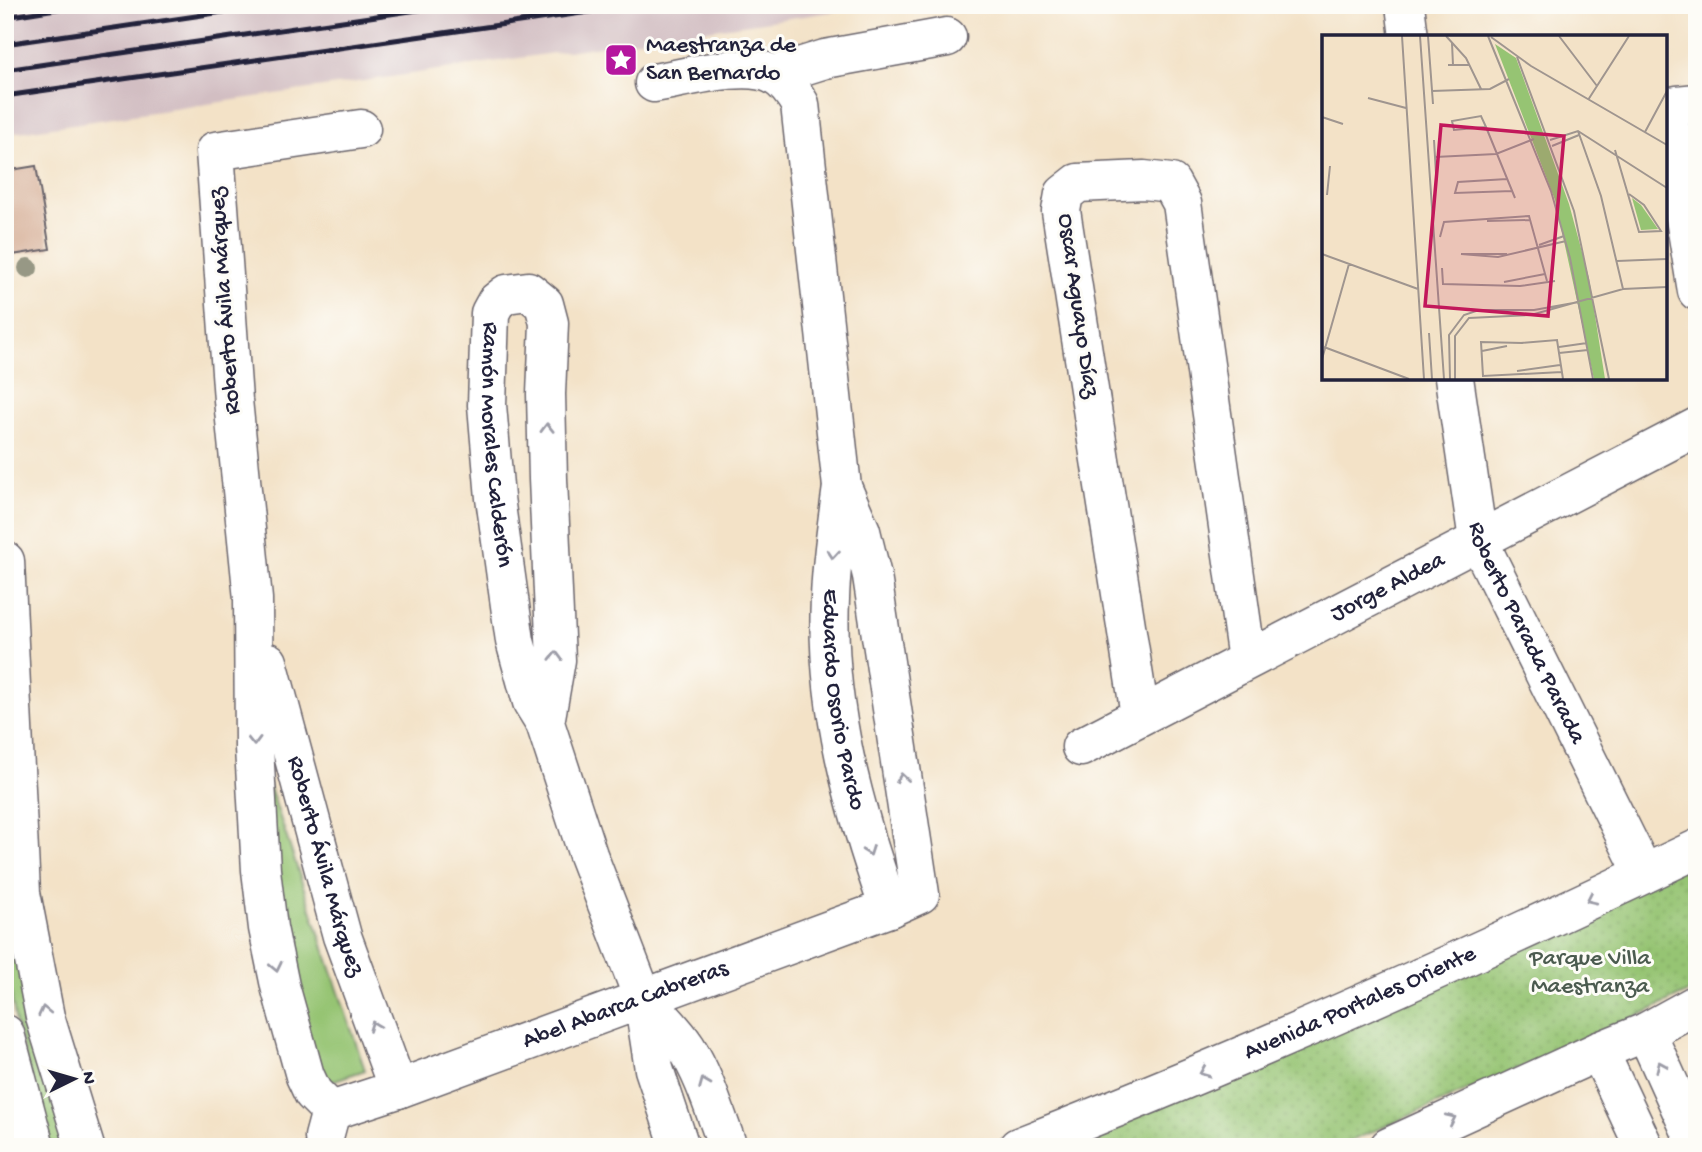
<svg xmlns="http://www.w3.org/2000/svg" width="1702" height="1152" viewBox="0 0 1702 1152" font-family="'Gochi Hand',sans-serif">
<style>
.railway{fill:#d2bec2}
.grass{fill:#96c473;stroke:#5c7357;stroke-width:2}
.park{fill:url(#park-dots);stroke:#5c7357;stroke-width:2}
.building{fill:#d3a990}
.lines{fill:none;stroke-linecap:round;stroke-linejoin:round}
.minor-casing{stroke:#6b656c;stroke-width:41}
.tertiary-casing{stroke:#6b656c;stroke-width:41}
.minor{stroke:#fff;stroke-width:38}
.tertiary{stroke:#fff;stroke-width:38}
.rail{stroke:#22223b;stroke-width:5}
.tree{fill:#979885}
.oneway{stroke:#9c9ca7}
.labels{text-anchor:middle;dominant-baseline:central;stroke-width:6;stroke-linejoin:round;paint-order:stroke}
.poi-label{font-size:24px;fill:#22223b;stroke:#fdfcf7;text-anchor:start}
.street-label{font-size:24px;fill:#22223b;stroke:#fdfcf7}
.park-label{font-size:24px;fill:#4b5b4f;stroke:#fdfcf7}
.inset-road{fill:none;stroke:#9f958f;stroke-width:2}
.view{fill:#c2185b;fill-opacity:0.15;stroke:#c2185b;stroke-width:3.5}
.inset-edge{fill:none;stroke:#22223b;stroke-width:3.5}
</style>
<defs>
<pattern id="park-dots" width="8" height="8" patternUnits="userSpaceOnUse" patternTransform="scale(1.75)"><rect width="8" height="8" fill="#96c473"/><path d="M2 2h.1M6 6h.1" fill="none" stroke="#81a864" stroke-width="1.8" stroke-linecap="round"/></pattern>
</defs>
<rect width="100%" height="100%" fill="#fdfcf7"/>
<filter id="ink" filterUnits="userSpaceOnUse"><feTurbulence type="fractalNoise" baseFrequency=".0143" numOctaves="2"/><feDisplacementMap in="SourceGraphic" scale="14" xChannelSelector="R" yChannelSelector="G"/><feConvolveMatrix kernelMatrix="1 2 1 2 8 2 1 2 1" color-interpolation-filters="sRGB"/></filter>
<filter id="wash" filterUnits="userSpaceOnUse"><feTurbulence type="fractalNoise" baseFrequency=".00686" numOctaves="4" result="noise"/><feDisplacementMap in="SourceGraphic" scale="28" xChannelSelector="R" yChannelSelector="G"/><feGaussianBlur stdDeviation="1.57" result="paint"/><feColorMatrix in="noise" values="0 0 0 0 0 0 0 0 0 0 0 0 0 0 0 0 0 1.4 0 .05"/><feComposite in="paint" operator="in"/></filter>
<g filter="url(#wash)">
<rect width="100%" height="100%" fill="#f3e2c7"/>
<!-- railway -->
<polygon class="railway" points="5,5 878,5 5,134"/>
<!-- grass -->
<g class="grass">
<polygon points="252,734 365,1070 317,1086"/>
<polygon points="5,848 77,1147 51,1147 16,1024 5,957"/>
</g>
<!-- park -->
<polygon class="park" points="1697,859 1697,988 1619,1025 1337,1147 1041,1147"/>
<g id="blocks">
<!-- building -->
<polygon class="building" points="36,166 50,249 12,255 5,218 5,171"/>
</g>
</g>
<g filter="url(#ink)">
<use href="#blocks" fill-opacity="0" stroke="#6b656c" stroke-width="2"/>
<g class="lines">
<defs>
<g id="minor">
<polyline points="1405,5 1409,37"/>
<polyline points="774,75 825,59 947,37"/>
<path id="s1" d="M654,83C686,78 745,60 774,75C786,82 793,92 800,104L842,487C837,524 831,561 830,599C825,705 854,809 889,908"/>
<polyline points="1697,103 1677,105 1669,121 1697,291"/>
<path id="s2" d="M1454,378L1478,540L1644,874"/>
<polyline points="5,561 21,893 45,1017 85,1147"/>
<path id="s3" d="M268,662L342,936L398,1089"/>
<polyline points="1140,715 1061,211 1064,194 1078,183 1144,180 1171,183 1182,203 1247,660"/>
<path id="s4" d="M545,723L556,660L548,479L546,394L549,323L544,304L528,291L506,294L496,302L490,313L487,405L495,498L515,641L532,702L545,723L588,855L643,998L654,1069L680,1147"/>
<path id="s5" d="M1081,747L1697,427"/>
<path d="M643,998C658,1014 674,1029 686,1047C705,1077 715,1113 728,1147"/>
<polyline points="1646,1032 1697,1145"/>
<polyline points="5,1034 35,1147"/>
<polyline points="1599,1051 1644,1147"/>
<polyline points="331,1111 313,1093 305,1076 280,986 268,928 261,870 254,748 253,599 233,400 215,151 361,129"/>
<path id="s6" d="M331,1111L398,1089L889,908L920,894L872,576L861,531L842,487"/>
<polyline points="325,1147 324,1137 331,1111"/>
</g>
<g id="tertiary">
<path id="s7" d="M1018,1147C1248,1058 1474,955 1697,849"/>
<polyline points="1389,1147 1599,1051 1646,1032 1697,1004"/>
</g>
</defs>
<!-- minor casing -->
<use href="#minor" class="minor-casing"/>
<!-- tertiary casing -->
<use href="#tertiary" class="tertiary-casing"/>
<!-- minor -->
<use href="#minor" class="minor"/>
<!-- tertiary -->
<use href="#tertiary" class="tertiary"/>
<!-- rail -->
<g class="rail">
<polyline points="5,17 82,5"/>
<polyline points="5,44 271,5"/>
<polyline points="5,70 452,5"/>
<polyline points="5,96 638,5"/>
</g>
</g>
<!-- trees -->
<circle class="tree" cx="28" cy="268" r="10"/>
<!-- one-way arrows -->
<defs><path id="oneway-chevron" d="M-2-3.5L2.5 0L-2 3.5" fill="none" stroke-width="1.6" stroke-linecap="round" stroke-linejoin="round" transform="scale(1.75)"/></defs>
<g class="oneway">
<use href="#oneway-chevron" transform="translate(547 428) rotate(-91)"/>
<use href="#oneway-chevron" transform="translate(833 554) rotate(95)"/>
<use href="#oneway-chevron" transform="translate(556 656) rotate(-89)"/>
<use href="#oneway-chevron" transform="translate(254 741) rotate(89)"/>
<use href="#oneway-chevron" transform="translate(902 778) rotate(-99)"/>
<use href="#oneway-chevron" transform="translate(869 851) rotate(70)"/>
<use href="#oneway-chevron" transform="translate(1591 899) rotate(155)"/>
<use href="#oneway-chevron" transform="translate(276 967) rotate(78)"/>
<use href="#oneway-chevron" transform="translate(44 1011) rotate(-103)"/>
<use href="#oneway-chevron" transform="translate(374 1026) rotate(-111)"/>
<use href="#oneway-chevron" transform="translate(1661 1066) rotate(-114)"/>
<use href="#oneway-chevron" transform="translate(1204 1072) rotate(157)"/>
<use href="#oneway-chevron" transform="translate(704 1083) rotate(-112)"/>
<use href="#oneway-chevron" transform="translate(1451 1119) rotate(-25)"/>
</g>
</g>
<!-- icons -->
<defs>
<symbol id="sight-square" viewBox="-11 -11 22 22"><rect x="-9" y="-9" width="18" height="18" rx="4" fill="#b5179e" stroke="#fdfcf7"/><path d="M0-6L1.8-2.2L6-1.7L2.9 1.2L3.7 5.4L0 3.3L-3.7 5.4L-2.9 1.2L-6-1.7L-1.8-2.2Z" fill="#fff"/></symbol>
</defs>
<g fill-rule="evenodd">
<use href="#sight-square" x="602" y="41" width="38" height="38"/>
</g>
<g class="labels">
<!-- poi labels -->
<g class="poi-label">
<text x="646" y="46">Maestranza de<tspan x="646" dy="28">San Bernardo</tspan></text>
</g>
<!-- street labels -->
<g class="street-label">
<text transform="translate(226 301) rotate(-94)">Roberto Ávila Márquez</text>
<text transform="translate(1077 306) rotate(82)">Oscar Aguayo Díaz</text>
<text stroke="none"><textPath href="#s4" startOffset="621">Ramón Morales Calderón</textPath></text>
<text stroke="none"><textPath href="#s5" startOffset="346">Jorge Aldea</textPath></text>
<text stroke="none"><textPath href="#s2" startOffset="268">Roberto Parada Parada</textPath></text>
<text stroke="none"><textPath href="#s1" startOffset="761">Eduardo Osorio Pardo</textPath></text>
<text stroke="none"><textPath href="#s3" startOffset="212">Roberto Ávila Márquez</textPath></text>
<text stroke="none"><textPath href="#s7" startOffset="371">Avenida Portales Oriente</textPath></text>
<text stroke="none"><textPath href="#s6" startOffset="313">Abel Abarca Cabreras</textPath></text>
</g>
<!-- park labels -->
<g class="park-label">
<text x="1590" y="959">Parque Villa<tspan x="1590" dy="28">Maestranza</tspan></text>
</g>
</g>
<!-- overview -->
<g transform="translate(1322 35)">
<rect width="345" height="345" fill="#f3e2c7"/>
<path d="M310,163L319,170L336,194L319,195Z" fill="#96c473"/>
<path d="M173,9L194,23L247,169L267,243L283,344H272L233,165Z" fill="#96c473"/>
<path class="inset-road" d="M80,1L102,344M98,1L122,344M106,1L111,69M124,1L144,23L159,54M166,1L229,156L248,223L271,344M237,1L275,51M169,2L209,31L345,110M130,8L131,30M195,22L252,176L287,344M126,30H148M110,56L168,54L187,44M46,63L84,73M266,65L307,1M0,82L21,89M164,92L132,95L130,86L159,81L164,92L193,163M256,96L279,161L301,254M323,97L345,56M112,105L114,139M228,105L256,96L345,153M230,111L257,100M293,115L317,197L339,196L322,170L307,159M113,122L174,119L212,104M185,144L136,147L133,158L190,156M5,160L8,131M165,186L208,185M118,202L122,187L207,181L225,246M217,210L242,201M0,219L96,254M185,219H139L176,222L244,206M295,226L345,224M120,233L121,249L198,251L233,246M182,247L223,239M107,298L110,344M199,308L235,305L241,344M201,308L159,307L161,341L240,337M2,312L87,344M237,312L265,308M160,316L185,311M237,318L266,315M0,324L27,229M195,336L238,330M128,344L127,300L142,280L157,275H212L257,267M133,344V301L147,283L209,280L301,254L345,252"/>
<path class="view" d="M119,90L242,101L226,281L103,271Z"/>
<rect width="345" height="345" class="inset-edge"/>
</g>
<!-- margin -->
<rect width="1702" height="1152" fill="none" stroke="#fdfcf7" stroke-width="28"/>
<!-- north arrow -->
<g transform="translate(74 1079) rotate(85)" stroke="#fdfcf7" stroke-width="5" paint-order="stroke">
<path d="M0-5L12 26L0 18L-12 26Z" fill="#22223b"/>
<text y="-10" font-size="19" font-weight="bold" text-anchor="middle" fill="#22223b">N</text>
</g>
</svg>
